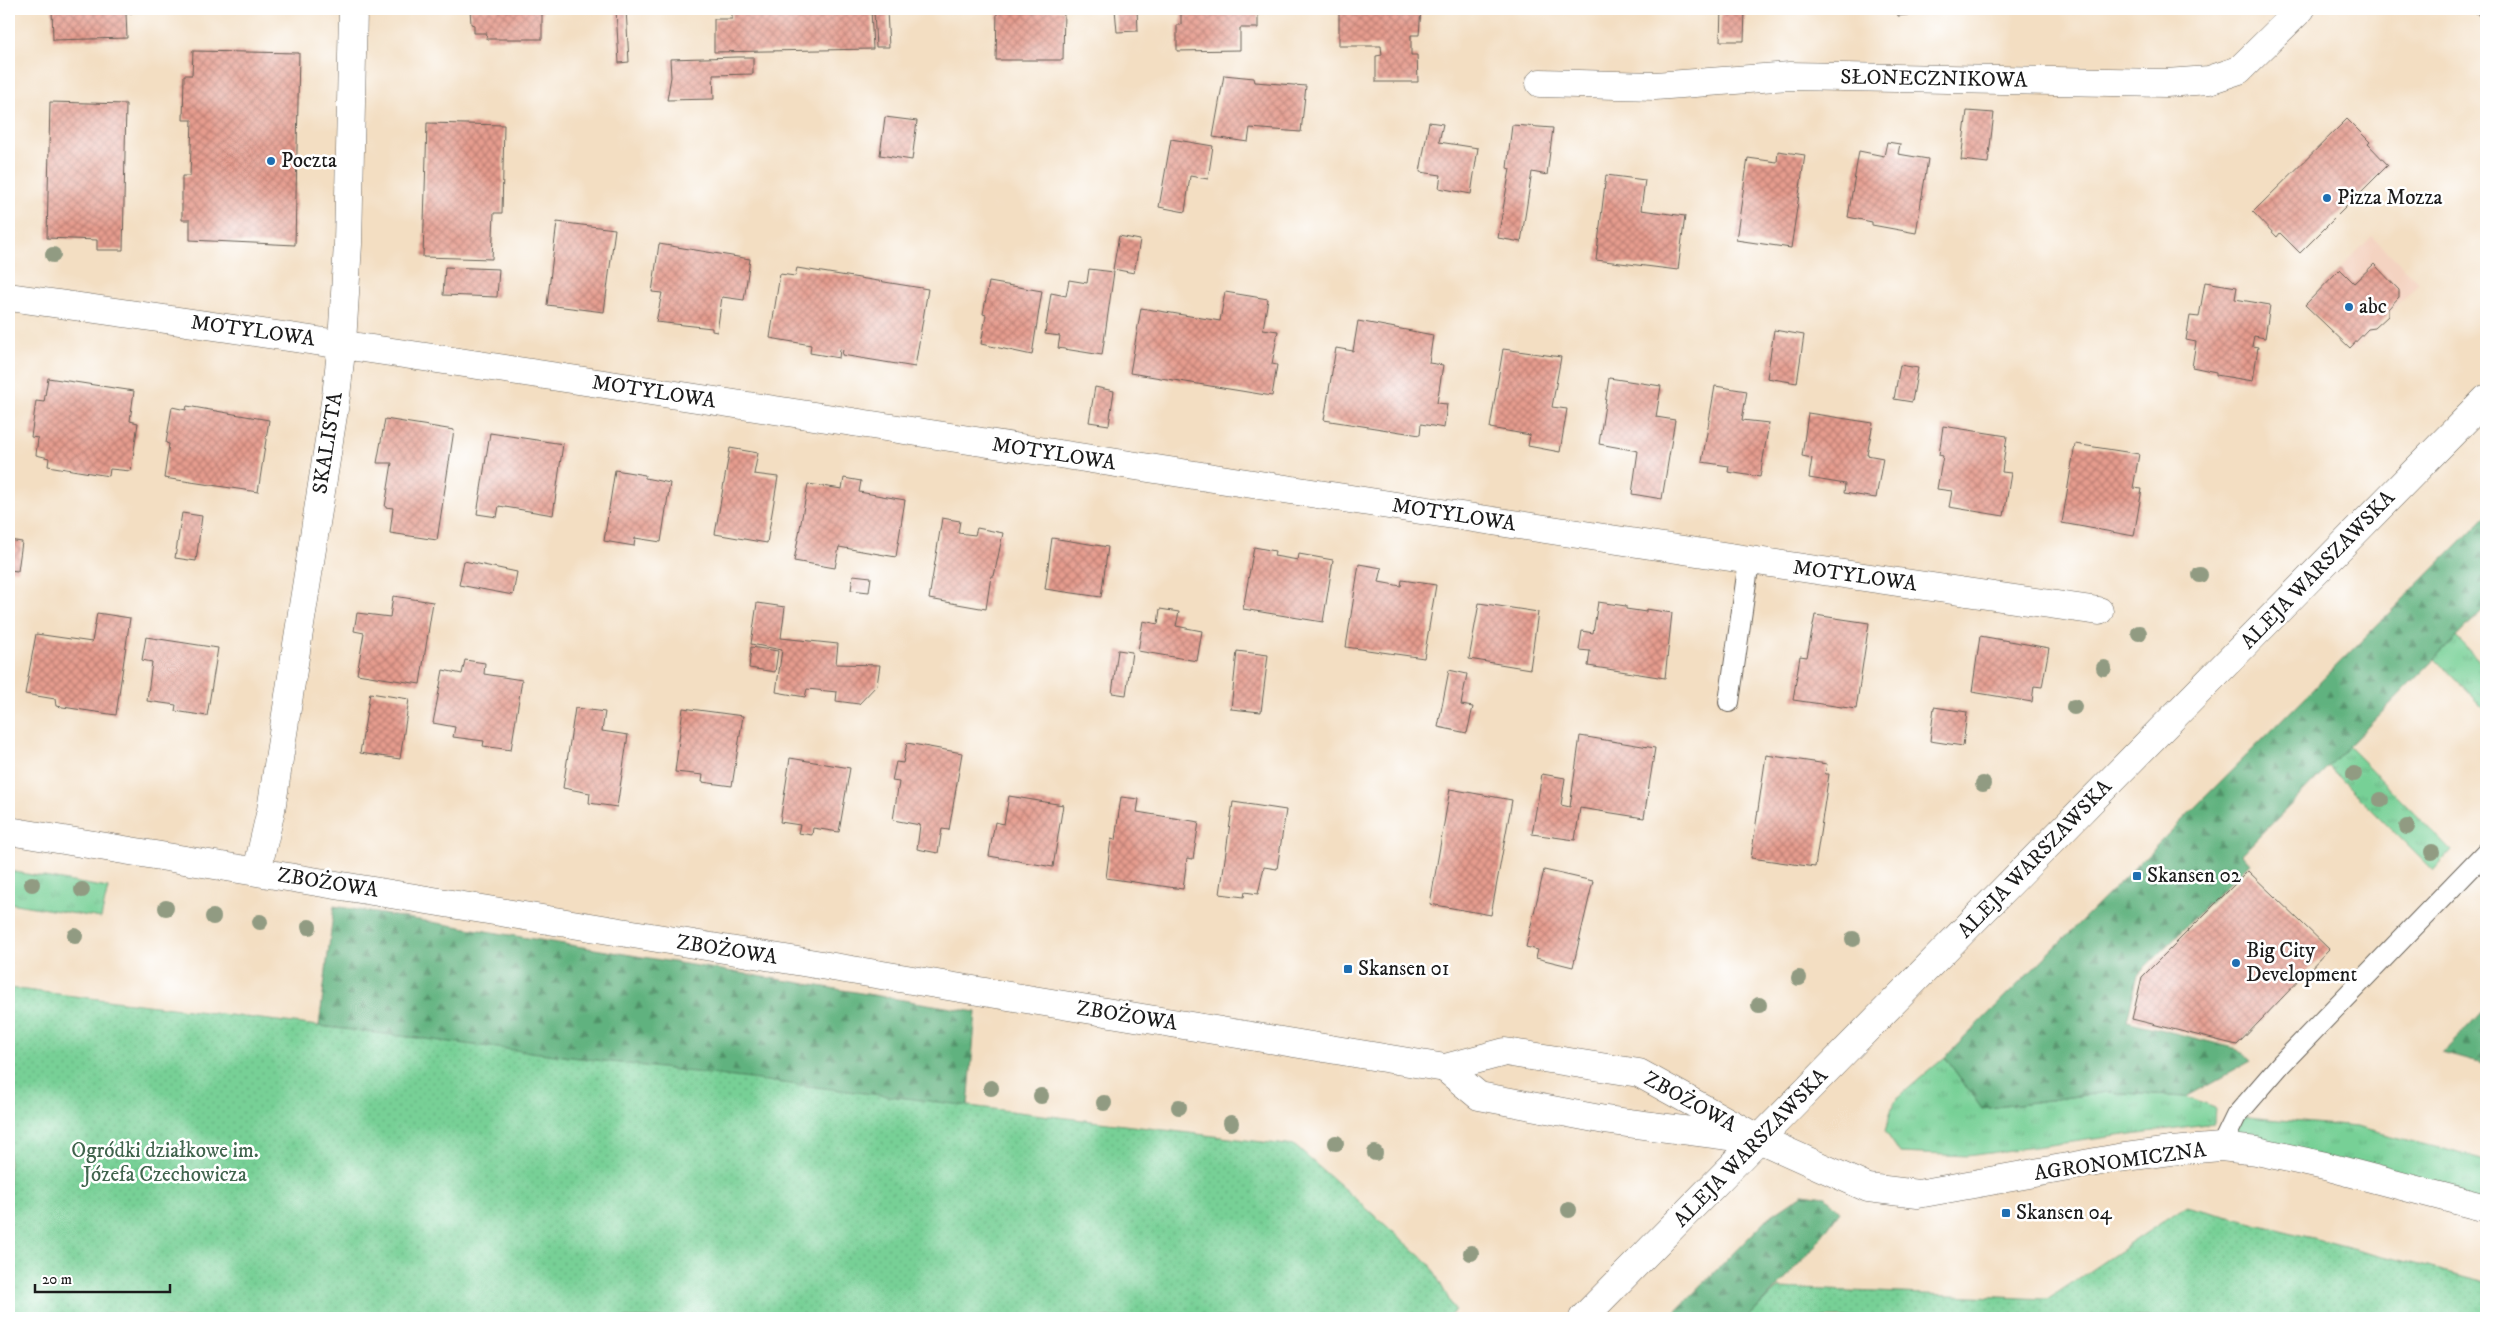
<svg xmlns="http://www.w3.org/2000/svg" width="2495" height="1327" viewBox="0 0 2495 1327" font-family="'IM FELL DW Pica',serif">
<style>
.built{fill:#f4d3c1}
.grass{fill:url(#grass-tufts);stroke:#4a7659}
.forest{fill:url(#forest-firs);stroke:#3e674e}
.garden{fill:url(#garden-dots);stroke:#4a7659}
.building{fill:url(#building-cross-hatch)}
.lines{fill:none;stroke-linecap:round;stroke-linejoin:round}
.service-casing{stroke:#676056;stroke-width:22}
.minor-casing{stroke:#676056;stroke-width:29}
.tertiary-casing{stroke:#676056;stroke-width:29}
.service{stroke:#fff;stroke-width:20}
.minor{stroke:#fff;stroke-width:28}
.tertiary{stroke:#fff;stroke-width:28}
.tree{fill:#919b82}
.poi-dot{fill:#1f6fb2;stroke:#fff;stroke-width:2}
.labels{text-anchor:middle;dominant-baseline:central;stroke-width:5;stroke-linejoin:round;paint-order:stroke}
.street-label{font-size:21px;fill:#1c1c1c;stroke:#fff}
.poi-label{font-size:21px;fill:#1c1c1c;stroke:#fff;text-anchor:start}
.park-label{font-size:21px;fill:#40644d;stroke:#fff}
</style>
<defs>
<pattern id="grass-tufts" width="24" height="20" patternUnits="userSpaceOnUse" patternTransform="scale(1.25)"><rect width="24" height="20" fill="#77d096"/><path d="M3 7l-1-3M5 7V3M7 7l1-3M15 17l-1-3M17 17v-4M19 17l1-3" fill="none" stroke="#66b281"/></pattern>
<pattern id="forest-firs" width="22" height="20" patternUnits="userSpaceOnUse" patternTransform="scale(1.25)"><rect width="22" height="20" fill="#61b27f"/><path d="M5 1l3.5 6h-7zM16 11l3.5 6h-7z" fill="#4f9067"/></pattern>
<pattern id="garden-dots" width="8" height="8" patternUnits="userSpaceOnUse" patternTransform="scale(1.25)"><rect width="8" height="8" fill="#77d096"/><path d="M2 2h.1M6 6h.1" fill="none" stroke="#66b281" stroke-width="1.8" stroke-linecap="round"/></pattern>
<pattern id="building-cross-hatch" width="8" height="8" patternUnits="userSpaceOnUse" patternTransform="scale(1.25)"><rect width="8" height="8" fill="#e69c8e"/><path d="M0 0l8 8M0 8l8-8" fill="none" stroke="#ba7e73"/></pattern>
</defs>
<rect width="100%" height="100%" fill="#fff"/>
<filter id="ink" filterUnits="userSpaceOnUse"><feTurbulence type="fractalNoise" baseFrequency=".02" numOctaves="2"/><feDisplacementMap in="SourceGraphic" scale="10" xChannelSelector="R" yChannelSelector="G"/><feConvolveMatrix kernelMatrix="1 2 1 2 8 2 1 2 1" color-interpolation-filters="sRGB"/></filter>
<filter id="wash" filterUnits="userSpaceOnUse"><feTurbulence type="fractalNoise" baseFrequency=".0096" numOctaves="4" result="noise"/><feDisplacementMap in="SourceGraphic" scale="20" xChannelSelector="R" yChannelSelector="G"/><feGaussianBlur stdDeviation="1.12" result="paint"/><feColorMatrix in="noise" values="0 0 0 0 0 0 0 0 0 0 0 0 0 0 0 0 0 1.4 0 .05"/><feComposite in="paint" operator="in"/></filter>
<g filter="url(#wash)">
<rect width="100%" height="100%" fill="#f3dec2"/>
<!-- built -->
<polygon class="built" points="2372,236 2419,283 2353,351 2305,305"/>
<!-- grass -->
<g class="grass">
<polygon points="2456,637 2486,668 2486,711 2435,659"/>
<polygon points="2348,746 2451,851 2433,871 2328,766"/>
<polygon points="9,871 108,888 101,918 9,903"/>
<polygon points="1945,1057 1982,1109 2107,1092 2186,1097 2215,1108 2214,1123 1967,1156 1900,1153 1885,1131 1894,1101"/>
<polygon points="2236,1116 2357,1127 2486,1160 2486,1211 2222,1147"/>
</g>
<!-- forest -->
<g class="forest">
<polygon points="2486,516 2486,607 2242,854 2250,863 2138,974 2127,1021 2238,1049 2251,1061 2186,1097 2107,1092 1982,1109 1945,1057"/>
<polygon points="334,906 976,1012 968,1106 319,1026"/>
<polygon points="2486,1007 2486,1065 2443,1053"/>
<polygon points="1803,1194 1826,1197 1840,1211 1811,1251 1748,1318 1669,1318 1769,1217"/>
</g>
<!-- garden -->
<g class="garden">
<polygon points="9,988 1295,1146 1430,1264 1455,1311 1447,1318 9,1318"/>
<polygon points="2186,1206 2486,1282 2486,1318 1748,1318 1778,1288 2048,1299"/>
</g>
<g id="blocks">
<!-- building -->
<g class="building">
<polygon points="52,9 132,9 132,13 126,13 127,38 53,40"/>
<polygon points="470,9 542,9 542,39 486,39 487,33 474,33 474,25 471,24"/>
<polygon points="616,9 626,9 629,62 619,63"/>
<polygon points="732,9 871,9 873,49 714,52 714,19 732,19"/>
<polygon points="997,9 1064,10 1063,60 996,60"/>
<polygon points="1115,9 1137,9 1138,31 1117,32"/>
<polygon points="1181,9 1258,9 1258,28 1240,28 1240,50 1177,51 1177,25 1181,25"/>
<polygon points="1339,9 1421,9 1419,35 1411,35 1411,55 1417,55 1418,82 1376,82 1376,56 1382,55 1381,46 1339,46"/>
<polygon points="1721,9 1745,9 1744,41 1720,41"/>
<polygon points="1897,9 1923,9 1924,13 1898,16"/>
<polygon points="2472,9 2486,9 2486,23"/>
<polygon points="887,11 889,47 876,47 874,12"/>
<polygon points="193,51 299,53 295,245 190,240 190,220 182,220 182,176 190,176 192,120 183,120 184,75 192,75"/>
<polygon points="737,57 753,57 753,74 713,75 714,99 667,100 671,77 670,59"/>
<polygon points="1224,75 1254,78 1255,82 1306,86 1301,132 1250,128 1248,142 1213,137"/>
<polygon points="50,102 126,104 123,250 97,250 97,240 47,238"/>
<polygon points="1967,111 1994,113 1988,163 1961,160"/>
<polygon points="885,117 917,121 912,160 880,155"/>
<polygon points="2347,119 2370,142 2368,144 2388,165 2300,253 2280,233 2277,237 2253,212"/>
<polygon points="1429,122 1443,124 1439,142 1478,148 1471,194 1439,188 1441,175 1420,172"/>
<polygon points="427,123 504,125 502,213 494,213 492,259 423,257"/>
<polygon points="1512,125 1553,128 1547,175 1532,172 1521,242 1498,238 1510,169 1507,168"/>
<polygon points="1171,139 1213,146 1208,179 1190,176 1185,212 1159,207"/>
<polygon points="1887,142 1900,144 1898,154 1928,159 1916,233 1872,225 1872,222 1848,217 1859,151 1884,156"/>
<polygon points="1778,151 1805,155 1791,248 1736,240 1748,158 1777,162"/>
<polygon points="1606,175 1645,180 1641,210 1685,216 1678,270 1596,260"/>
<polygon points="557,222 615,229 604,312 547,305"/>
<polygon points="1119,236 1140,240 1134,273 1113,269"/>
<polygon points="659,244 750,259 744,300 722,297 717,332 712,331 712,328 656,322 662,293 652,292"/>
<polygon points="2374,264 2399,290 2399,297 2388,309 2388,316 2375,328 2368,329 2350,348 2305,305 2340,269 2354,283"/>
<polygon points="445,267 499,269 497,297 443,295"/>
<polygon points="797,268 928,289 915,367 842,355 843,350 840,349 839,358 810,353 811,345 770,338 780,274 795,276"/>
<polygon points="1089,269 1114,272 1102,355 1058,348 1060,336 1045,334 1051,293 1066,296 1069,280 1087,283"/>
<polygon points="989,282 1042,291 1032,355 981,344 986,315 983,314"/>
<polygon points="2205,282 2237,287 2235,299 2270,305 2265,338 2254,336 2252,346 2258,347 2253,381 2216,375 2216,372 2192,367 2196,342 2186,340 2190,316 2199,317"/>
<polygon points="1225,292 1268,299 1263,329 1278,331 1272,364 1277,365 1272,396 1130,373 1141,308 1220,321"/>
<polygon points="1358,321 1433,335 1429,363 1443,365 1437,403 1447,404 1444,428 1421,424 1420,435 1324,420 1336,348 1353,351"/>
<polygon points="1774,330 1804,335 1797,383 1767,378"/>
<polygon points="1503,349 1561,357 1552,407 1567,409 1560,452 1528,446 1530,435 1490,428"/>
<polygon points="1900,365 1918,368 1912,402 1894,399"/>
<polygon points="48,378 134,391 130,421 138,423 131,471 110,469 109,476 78,471 48,466 49,458 36,455 38,438 31,437 36,401 44,402"/>
<polygon points="1609,378 1661,386 1656,417 1675,420 1662,499 1632,494 1638,451 1599,444"/>
<polygon points="1715,386 1747,391 1742,420 1769,423 1760,477 1728,472 1729,466 1702,462"/>
<polygon points="1095,387 1114,391 1109,425 1089,422"/>
<polygon points="187,406 269,420 258,492 164,478 169,444 166,443 172,407 186,410"/>
<polygon points="1808,413 1873,423 1867,455 1883,458 1876,498 1844,493 1845,484 1809,478 1812,458 1802,456"/>
<polygon points="385,419 454,430 437,540 390,533 393,508 385,507 392,463 377,463"/>
<polygon points="1943,426 2007,436 2002,472 2011,473 2004,516 1949,507 1952,491 1937,489 1943,456 1939,455"/>
<polygon points="490,433 563,444 553,515 499,506 497,517 477,514"/>
<polygon points="2075,444 2139,454 2133,488 2142,489 2134,536 2062,523"/>
<polygon points="730,448 758,453 754,474 778,477 767,543 715,534"/>
<polygon points="615,470 645,475 645,478 670,483 661,542 635,538 634,546 604,541"/>
<polygon points="844,478 861,481 859,492 905,500 896,557 839,547 835,568 794,561 808,484 842,489"/>
<polygon points="182,513 202,516 196,561 175,558"/>
<polygon points="942,518 960,521 958,533 975,535 977,528 1003,533 994,576 991,576 986,609 929,599"/>
<polygon points="1052,538 1108,547 1101,597 1045,589"/>
<polygon points="9,540 22,542 18,571 9,570"/>
<polygon points="1254,547 1275,551 1274,556 1298,560 1299,554 1333,560 1323,622 1243,609"/>
<polygon points="464,561 517,572 513,595 459,585"/>
<polygon points="1359,564 1382,568 1379,582 1401,586 1402,580 1436,585 1424,658 1346,647"/>
<polygon points="853,575 871,577 869,592 851,590"/>
<polygon points="393,596 433,602 420,684 357,674 364,633 354,631 357,613 390,617"/>
<polygon points="1598,602 1626,606 1626,609 1646,612 1646,609 1672,613 1665,678 1588,666 1590,651 1579,650 1582,631 1593,633"/>
<polygon points="757,603 785,607 781,638 838,644 836,664 880,665 877,685 859,704 836,701 837,692 807,689 805,697 776,692 782,650 751,644"/>
<polygon points="1479,603 1538,612 1530,669 1469,659"/>
<polygon points="1160,609 1179,612 1176,626 1202,631 1197,661 1138,651 1143,621 1158,624"/>
<polygon points="97,613 130,618 116,715 56,706 55,699 25,694 36,634 92,642"/>
<polygon points="1815,615 1869,623 1856,709 1793,700 1800,656 1807,657"/>
<polygon points="1980,636 2049,648 2042,687 2034,686 2032,702 1972,692"/>
<polygon points="146,637 218,648 207,716 175,711 176,705 147,701 152,662 142,660"/>
<polygon points="751,647 778,651 775,672 749,668"/>
<polygon points="1118,650 1132,652 1126,695 1112,693"/>
<polygon points="1237,651 1268,655 1261,712 1231,709"/>
<polygon points="465,660 485,663 484,674 522,680 511,750 483,746 484,741 453,737 455,727 433,723 443,670 462,674"/>
<polygon points="1449,670 1467,674 1461,705 1473,707 1467,733 1438,727"/>
<polygon points="370,693 409,699 400,759 360,753"/>
<polygon points="1934,707 1967,712 1963,746 1930,741"/>
<polygon points="575,708 605,712 602,731 628,735 617,807 589,803 590,793 563,788"/>
<polygon points="683,708 743,716 732,786 702,782 703,775 675,772"/>
<polygon points="1580,736 1655,748 1644,818 1580,808 1575,840 1532,834 1542,774 1565,778 1561,805 1570,807"/>
<polygon points="907,743 962,753 949,830 942,829 938,853 917,849 920,825 893,820 899,782 892,781 896,762 903,763"/>
<polygon points="1766,755 1827,764 1825,774 1829,774 1815,867 1751,858"/>
<polygon points="790,758 850,768 839,832 813,828 812,835 798,833 800,825 780,822"/>
<polygon points="1450,789 1512,800 1491,915 1430,904"/>
<polygon points="1009,796 1063,805 1053,867 989,856 995,822 1004,824"/>
<polygon points="1121,797 1139,799 1137,812 1199,822 1193,859 1187,858 1183,889 1106,878 1111,839 1115,840"/>
<polygon points="1233,802 1286,810 1277,869 1264,867 1258,894 1245,892 1244,897 1220,894"/>
<polygon points="1544,870 1593,881 1573,967 1536,958 1538,950 1526,947"/>
<polygon points="2248,871 2329,949 2237,1045 2132,1019 2142,977"/>
</g>
</g>
</g>
<g filter="url(#ink)">
<use href="#blocks" fill-opacity="0" stroke="#676056" stroke-width="1"/>
<g class="lines">
<defs>
<g id="service">
<polyline points="1729,702 1749,561"/>
<polyline points="2221,1147 2236,1116 2281,1064 2486,852"/>
</g>
<g id="minor">
<polyline points="1540,83 1655,86 1790,76 2166,83 2209,80 2239,70 2301,9"/>
<path d="M9,297C707,394 1402,512 2099,611"/>
<polyline points="257,871 271,810 336,396 342,343 348,244 353,9"/>
<polyline points="1759,1139 1868,1188 1918,1194 2118,1158 2171,1151 2221,1147 2257,1151 2325,1166 2486,1208"/>
</g>
<g id="tertiary">
<polyline points="9,831 1445,1068 1505,1052 1639,1073 1759,1139"/>
<polyline points="1445,1068 1479,1096 1605,1120 1745,1138"/>
<polyline points="1583,1318 2486,399"/>
</g>
</defs>
<!-- service casing -->
<use href="#service" class="service-casing"/>
<!-- minor casing -->
<use href="#minor" class="minor-casing"/>
<!-- tertiary casing -->
<use href="#tertiary" class="tertiary-casing"/>
<!-- service -->
<use href="#service" class="service"/>
<!-- minor -->
<use href="#minor" class="minor"/>
<!-- tertiary -->
<use href="#tertiary" class="tertiary"/>
</g>
<!-- trees -->
<g class="tree">
<circle cx="53" cy="255" r="8"/>
<circle cx="2200" cy="575" r="8"/>
<circle cx="2139" cy="633" r="8"/>
<circle cx="2104" cy="668" r="8"/>
<circle cx="2074" cy="707" r="8"/>
<circle cx="2354" cy="774" r="8"/>
<circle cx="1983" cy="784" r="8"/>
<circle cx="2381" cy="800" r="8"/>
<circle cx="2407" cy="827" r="8"/>
<circle cx="2432" cy="852" r="8"/>
<circle cx="32" cy="884" r="8"/>
<circle cx="82" cy="890" r="8"/>
<circle cx="166" cy="908" r="8"/>
<circle cx="213" cy="917" r="8"/>
<circle cx="260" cy="922" r="8"/>
<circle cx="309" cy="927" r="8"/>
<circle cx="75" cy="936" r="8"/>
<circle cx="1853" cy="939" r="8"/>
<circle cx="1799" cy="978" r="8"/>
<circle cx="1759" cy="1005" r="8"/>
<circle cx="991" cy="1088" r="8"/>
<circle cx="1041" cy="1096" r="8"/>
<circle cx="1104" cy="1103" r="8"/>
<circle cx="1179" cy="1107" r="8"/>
<circle cx="1231" cy="1123" r="8"/>
<circle cx="1336" cy="1143" r="8"/>
<circle cx="1375" cy="1153" r="8"/>
<circle cx="1569" cy="1210" r="8"/>
<circle cx="1471" cy="1253" r="8"/>
</g>
</g>
<!-- markers -->
<g class="poi-dot">
<circle cx="271" cy="161" r="5"/>
<circle cx="2327" cy="198" r="5"/>
<circle cx="2349" cy="307" r="5"/>
<rect x="2132" y="871" width="10" height="10" rx="2.5"/>
<circle cx="2236" cy="963" r="5"/>
<rect x="1343" y="964" width="10" height="10" rx="2.5"/>
<rect x="2001" y="1208" width="10" height="10" rx="2.5"/>
</g>
<g class="labels">
<!-- street labels -->
<g class="street-label">
<text transform="translate(1934 79) rotate(1)">SŁONECZNIKOWA</text>
<text transform="translate(253 331) rotate(8)">MOTYLOWA</text>
<text transform="translate(654 392) rotate(9)">MOTYLOWA</text>
<text transform="translate(328 443) rotate(-81)">SKALISTA</text>
<text transform="translate(1054 454) rotate(9)">MOTYLOWA</text>
<text transform="translate(1454 515) rotate(9)">MOTYLOWA</text>
<text transform="translate(2318 570) rotate(-46)">ALEJA WARSZAWSKA</text>
<text transform="translate(1855 576) rotate(8)">MOTYLOWA</text>
<text transform="translate(2035 859) rotate(-46)">ALEJA WARSZAWSKA</text>
<text transform="translate(328 883) rotate(9)">ZBOŻOWA</text>
<text transform="translate(727 950) rotate(9)">ZBOŻOWA</text>
<text transform="translate(1127 1016) rotate(9)">ZBOŻOWA</text>
<text transform="translate(1690 1102) rotate(29)">ZBOŻOWA</text>
<text transform="translate(1751 1148) rotate(-46)">ALEJA WARSZAWSKA</text>
<text transform="translate(2120 1162) rotate(-8)">AGRONOMICZNA</text>
</g>
<!-- poi labels -->
<g class="poi-label">
<text x="281" y="161">Poczta</text>
<text x="2337" y="198">Pizza Mozza</text>
<text x="2359" y="307">abc</text>
<text x="2147" y="876">Skansen 02</text>
<text x="2246" y="951">Big City<tspan x="2246" dy="24">Development</tspan></text>
<text x="1358" y="969">Skansen 01</text>
<text x="2016" y="1213">Skansen 04</text>
</g>
<!-- park labels -->
<g class="park-label">
<text x="165" y="1151">Ogródki działkowe im.<tspan x="165" dy="24">Józefa Czechowicza</tspan></text>
</g>
</g>
<!-- margin -->
<rect width="2495" height="1327" fill="none" stroke="#fff" stroke-width="30"/>
<!-- scale -->
<path d="M35 1284v8h135v-8" fill="none" stroke="#1c1c1c" stroke-width="2.5"/>
<text x="42" y="1284" font-size="15" fill="#1c1c1c" stroke="#ffffff" stroke-width="4" paint-order="stroke">20 m</text>
</svg>
